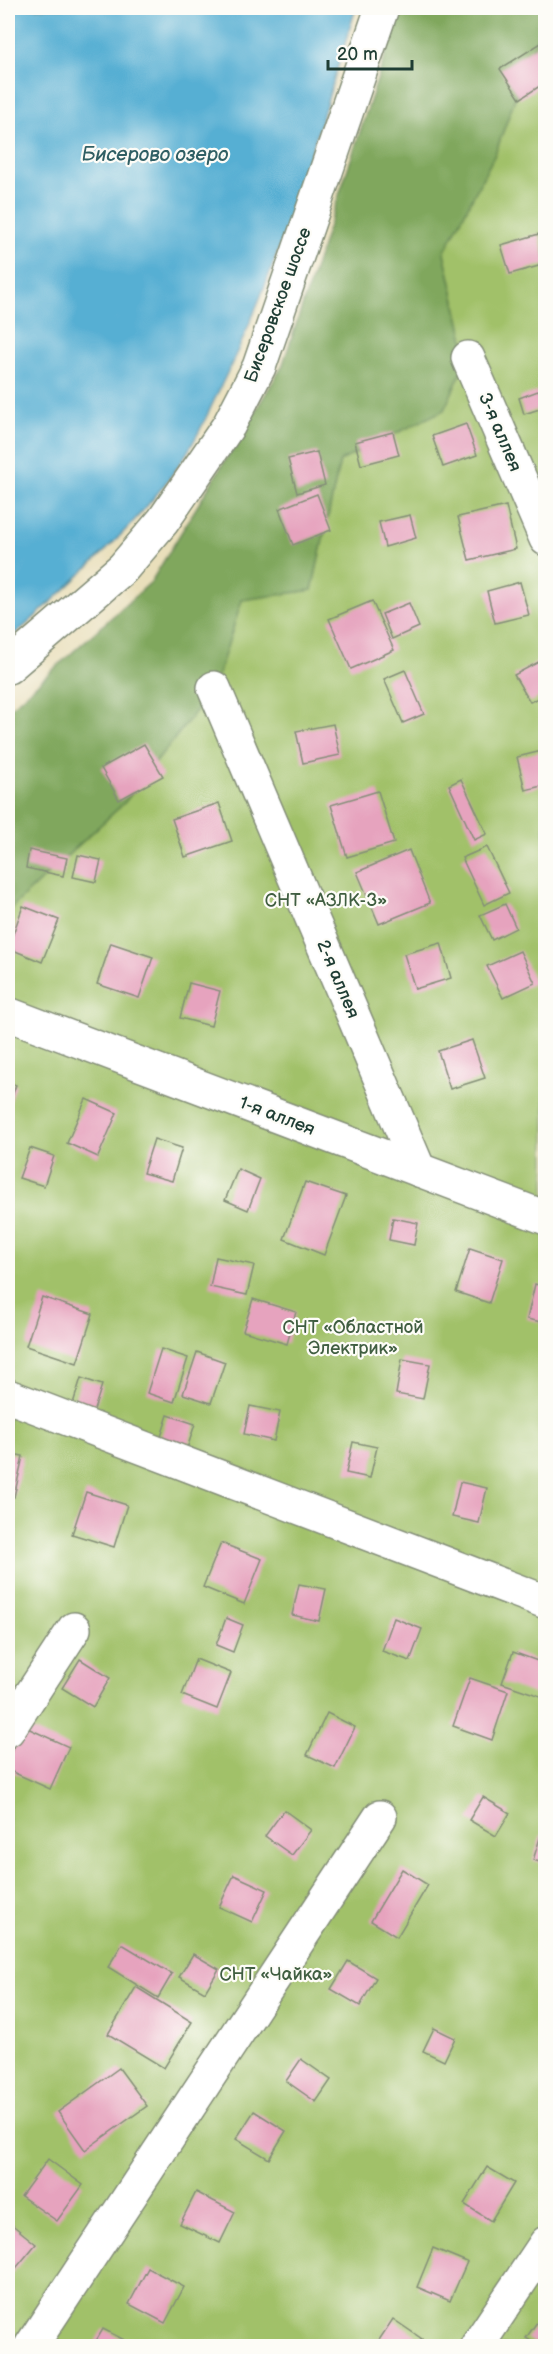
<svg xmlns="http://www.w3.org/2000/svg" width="553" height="2354" viewBox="0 0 553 2354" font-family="'Balsamiq Sans',sans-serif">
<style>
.green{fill:#a1c169;stroke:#607f4e;stroke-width:1.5}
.forest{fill:#80a75d;stroke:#507248;stroke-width:1.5}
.water{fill:#56afd3;stroke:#3a7684;stroke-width:1.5}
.building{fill:#e6a3be}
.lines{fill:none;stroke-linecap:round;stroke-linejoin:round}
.minor-casing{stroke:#848e78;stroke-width:36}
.major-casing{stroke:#848e78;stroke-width:36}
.minor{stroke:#fff;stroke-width:33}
.major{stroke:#fff;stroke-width:33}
.labels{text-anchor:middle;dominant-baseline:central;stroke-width:4.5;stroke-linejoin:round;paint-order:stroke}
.street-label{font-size:18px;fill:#1f3d34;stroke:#fdfcf7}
.park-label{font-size:18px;fill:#405e41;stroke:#fdfcf7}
.water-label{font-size:20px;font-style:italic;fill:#305f64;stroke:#fdfcf7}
</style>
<rect width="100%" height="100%" fill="#fdfcf7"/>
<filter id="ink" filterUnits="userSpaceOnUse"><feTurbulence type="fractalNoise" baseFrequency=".0167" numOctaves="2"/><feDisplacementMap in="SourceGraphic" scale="12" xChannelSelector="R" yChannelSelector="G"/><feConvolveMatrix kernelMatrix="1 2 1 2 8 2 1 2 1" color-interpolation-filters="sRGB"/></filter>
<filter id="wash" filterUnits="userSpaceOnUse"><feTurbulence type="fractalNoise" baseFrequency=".008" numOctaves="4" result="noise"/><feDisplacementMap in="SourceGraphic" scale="24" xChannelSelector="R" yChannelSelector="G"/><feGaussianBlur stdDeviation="1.35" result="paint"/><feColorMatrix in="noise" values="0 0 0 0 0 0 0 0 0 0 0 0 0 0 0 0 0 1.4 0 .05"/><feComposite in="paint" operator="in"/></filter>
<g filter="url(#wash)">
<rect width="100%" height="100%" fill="#e9dfbb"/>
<!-- green -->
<polygon class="green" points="545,15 545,2346 8,2346 8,911 125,802 214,688 242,599 312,590 340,461 444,409 468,358 444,253 495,154"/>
<!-- forest -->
<polygon class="forest" points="405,8 545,8 545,15 495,154 444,253 468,358 444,410 340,461 312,590 242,600 214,688 125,802 8,911 8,710 151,582 282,367 397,20"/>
<!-- water -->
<path class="water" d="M8,8H356C316,136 280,268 220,388C207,416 193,447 174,472C132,530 78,577 26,625L8,639Z"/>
<g id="blocks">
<!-- building -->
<g class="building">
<polygon points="541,43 546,50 546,82 520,99 500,69"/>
<polygon points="539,234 546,264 510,274 501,245"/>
<polygon points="546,388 546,407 524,414 519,398"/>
<polygon points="466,424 477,455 443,467 432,436"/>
<polygon points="393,432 399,455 361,465 355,442"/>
<polygon points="317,452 325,485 297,493 288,459"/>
<polygon points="317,494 331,530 293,545 279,509"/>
<polygon points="506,506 516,549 469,560 458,517"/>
<polygon points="410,515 416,538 385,547 379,522"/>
<polygon points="520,582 529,615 495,623 487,591"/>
<polygon points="372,601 394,650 351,669 329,619"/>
<polygon points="409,603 419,627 392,639 382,614"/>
<polygon points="546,658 546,694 530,702 514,675"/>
<polygon points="405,670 424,714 403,723 384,679"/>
<polygon points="333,724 340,755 303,763 296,731"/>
<polygon points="144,744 163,776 119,800 101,768"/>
<polygon points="546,750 546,785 525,790 517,757"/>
<polygon points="461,779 487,834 474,840 449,785"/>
<polygon points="378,791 394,843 347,857 331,805"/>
<polygon points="219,803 232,841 185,857 172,819"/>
<polygon points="487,847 509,893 484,905 462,858"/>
<polygon points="29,850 67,858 63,876 26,868"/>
<polygon points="409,850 430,903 379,924 357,872"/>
<polygon points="78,855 101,860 96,882 73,877"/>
<polygon points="505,904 516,928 492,940 480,915"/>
<polygon points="23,906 59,920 42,962 8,948"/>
<polygon points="111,943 153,957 139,998 97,984"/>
<polygon points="441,943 451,978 415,989 404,954"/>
<polygon points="520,951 535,983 503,998 487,966"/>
<polygon points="189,983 220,991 211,1026 180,1018"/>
<polygon points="472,1040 485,1078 450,1089 438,1051"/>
<polygon points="8,1082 16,1085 8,1108"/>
<polygon points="86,1099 117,1113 98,1157 67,1143"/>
<polygon points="154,1139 182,1148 172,1181 143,1173"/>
<polygon points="30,1148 54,1156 44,1186 19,1178"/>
<polygon points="238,1169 260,1179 248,1210 225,1200"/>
<polygon points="305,1182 346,1196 324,1255 284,1239"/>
<polygon points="393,1218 418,1223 414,1245 389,1240"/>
<polygon points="470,1248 503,1259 489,1303 456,1292"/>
<polygon points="216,1257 254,1265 247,1295 210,1287"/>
<polygon points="535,1284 546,1287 546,1323 527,1319"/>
<polygon points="42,1297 93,1314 77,1363 26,1346"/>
<polygon points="253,1299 296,1312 287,1344 243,1331"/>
<polygon points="161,1349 188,1358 174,1402 147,1393"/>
<polygon points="197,1352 225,1362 211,1403 183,1394"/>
<polygon points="402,1359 430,1364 423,1399 396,1394"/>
<polygon points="81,1378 102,1385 92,1416 71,1410"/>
<polygon points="250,1406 280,1412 274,1441 244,1434"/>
<polygon points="168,1415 195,1424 185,1455 158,1446"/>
<polygon points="353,1442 377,1447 370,1478 346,1473"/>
<polygon points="8,1453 23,1456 14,1497 8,1495"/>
<polygon points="460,1482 487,1488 479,1523 452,1517"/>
<polygon points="86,1492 127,1505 114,1547 72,1534"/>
<polygon points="221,1543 262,1559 244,1604 203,1587"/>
<polygon points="299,1584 326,1589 319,1621 292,1615"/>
<polygon points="226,1618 243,1625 233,1652 216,1645"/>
<polygon points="394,1618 422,1629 410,1661 382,1651"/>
<polygon points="513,1652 546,1664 546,1698 502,1683"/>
<polygon points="80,1659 110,1678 93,1707 62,1688"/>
<polygon points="196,1659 231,1673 217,1709 182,1695"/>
<polygon points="470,1678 508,1691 492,1740 453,1726"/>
<polygon points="327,1713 355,1727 335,1768 307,1755"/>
<polygon points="23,1726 69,1747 50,1789 8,1770 8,1760"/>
<polygon points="483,1797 510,1813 496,1836 469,1820"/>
<polygon points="284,1810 311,1830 292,1855 265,1836"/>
<polygon points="541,1835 546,1837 546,1864 533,1860"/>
<polygon points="402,1869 428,1885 397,1937 371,1921"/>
<polygon points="234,1875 267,1890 252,1922 219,1907"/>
<polygon points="122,1944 172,1974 158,1998 108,1967"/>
<polygon points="193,1954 219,1969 205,1992 179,1977"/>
<polygon points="348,1961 376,1978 360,2006 331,1989"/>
<polygon points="136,1987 192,2022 164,2068 108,2034"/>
<polygon points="434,2028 455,2038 444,2061 423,2051"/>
<polygon points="301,2059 331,2080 316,2102 286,2081"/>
<polygon points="119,2068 147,2106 85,2150 58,2112"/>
<polygon points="254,2111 286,2131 269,2159 236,2139"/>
<polygon points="48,2159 83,2185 57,2221 21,2196"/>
<polygon points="487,2167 514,2183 491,2221 464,2204"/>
<polygon points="196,2192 235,2212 220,2243 180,2224"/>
<polygon points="10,2223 36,2244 12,2273 8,2269 8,2227"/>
<polygon points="433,2248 467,2262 450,2301 417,2287"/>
<polygon points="148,2268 184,2287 165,2323 129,2304"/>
<polygon points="546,2309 546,2346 539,2346 526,2338"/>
<polygon points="393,2319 422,2339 416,2346 375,2346"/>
<polygon points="103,2329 136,2346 93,2346"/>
</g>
</g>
</g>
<g filter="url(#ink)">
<use href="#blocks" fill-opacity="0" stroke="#848e78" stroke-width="1.5"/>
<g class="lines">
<defs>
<g id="minor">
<polyline points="468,358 546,539"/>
<polyline points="214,688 419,1170"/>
<polyline points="8,1014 546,1218"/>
<polyline points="8,1396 546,1602"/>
<polyline points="8,1730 74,1629"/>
<polyline points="31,2346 380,1817"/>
<polyline points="477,2346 546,2243"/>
</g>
<polyline id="major" points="8,667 123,568 163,521 229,425 259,367 382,8"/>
</defs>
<!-- minor casing -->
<use href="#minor" class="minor-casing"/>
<!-- major casing -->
<use href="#major" class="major-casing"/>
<!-- minor -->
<use href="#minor" class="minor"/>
<!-- major -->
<use href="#major" class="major"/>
</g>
</g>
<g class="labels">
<!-- street labels -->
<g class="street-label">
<text transform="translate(278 305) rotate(-70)">Бисеровское шоссе</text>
<text transform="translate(500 432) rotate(67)">3-я аллея</text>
<text transform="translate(338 979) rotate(67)">2-я аллея</text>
<text transform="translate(277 1116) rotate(21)">1-я аллея</text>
</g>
<!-- park labels -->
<g class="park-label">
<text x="326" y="900">СНТ «АЗЛК-3»</text>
<text x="353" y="1327">СНТ «Областной<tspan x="353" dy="21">Электрик»</tspan></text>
<text x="276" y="1974">СНТ «Чайка»</text>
</g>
<!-- water labels -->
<g class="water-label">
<text x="155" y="155">Бисерово озеро</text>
</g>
</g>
<!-- margin -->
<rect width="553" height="2354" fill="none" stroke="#fdfcf7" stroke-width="30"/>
<!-- scale -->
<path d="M328 60v9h84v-9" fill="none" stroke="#1f3d34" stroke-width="3"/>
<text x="337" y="60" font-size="18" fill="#1f3d34" stroke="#fdfcf7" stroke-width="4.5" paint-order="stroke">20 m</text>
</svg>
